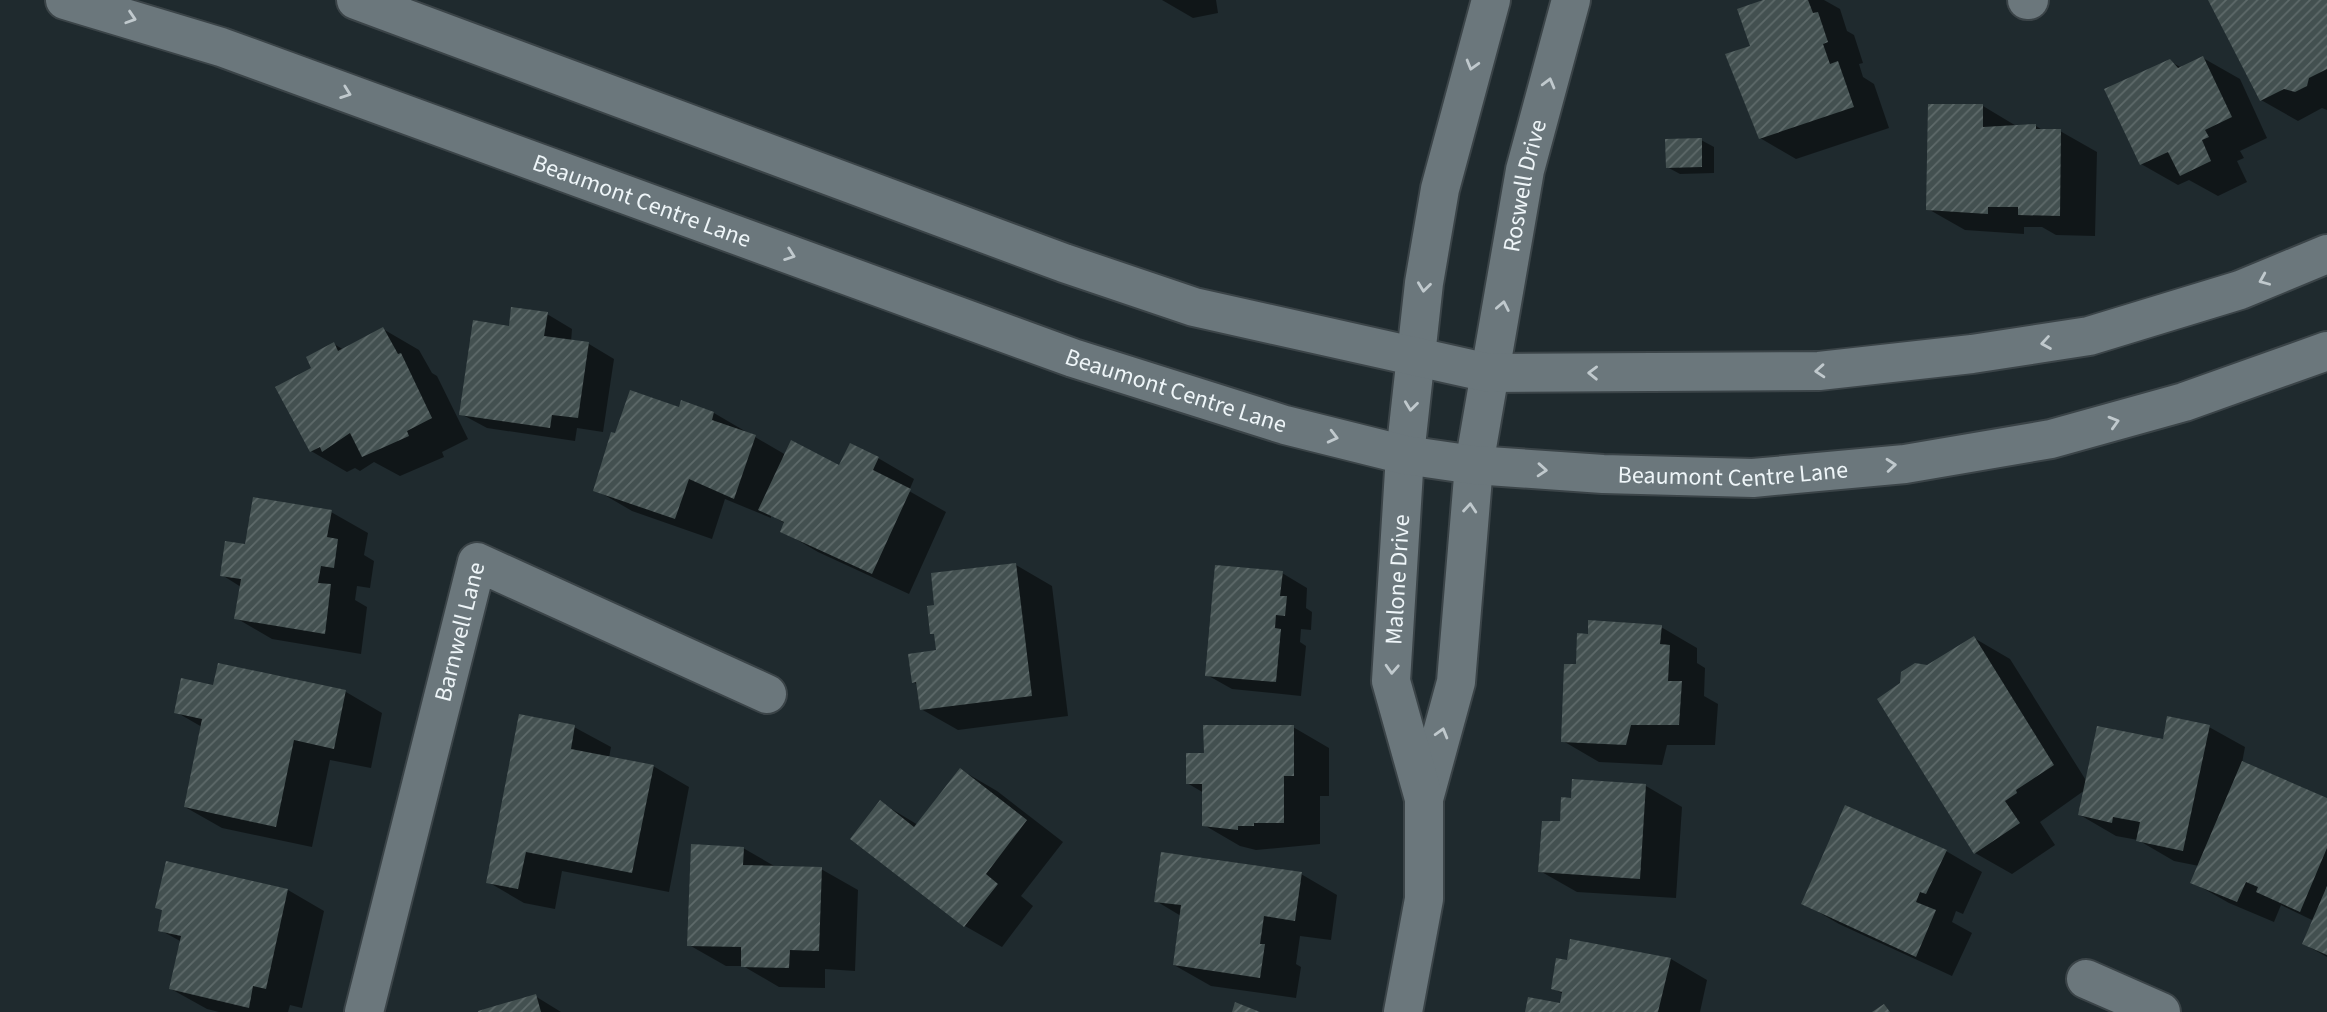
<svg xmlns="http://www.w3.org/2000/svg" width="2327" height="1012" viewBox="0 0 2327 1012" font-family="'Source Sans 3',sans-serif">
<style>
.shadow{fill:#0007}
.building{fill:url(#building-hatch)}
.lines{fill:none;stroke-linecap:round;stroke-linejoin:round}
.minor-casing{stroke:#3b4448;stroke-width:42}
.tertiary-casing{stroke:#3b4448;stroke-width:42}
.minor{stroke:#6b777c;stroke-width:38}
.tertiary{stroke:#6b777c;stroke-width:38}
.oneway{stroke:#c0c9cd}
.labels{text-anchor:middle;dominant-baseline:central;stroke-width:6;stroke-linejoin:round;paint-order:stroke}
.street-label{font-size:24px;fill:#eef5f8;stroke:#1f2a2e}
</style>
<defs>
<pattern id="building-hatch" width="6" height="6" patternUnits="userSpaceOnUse" patternTransform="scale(1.75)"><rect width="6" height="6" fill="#435050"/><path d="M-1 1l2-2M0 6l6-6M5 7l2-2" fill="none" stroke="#5e6a6a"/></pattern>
</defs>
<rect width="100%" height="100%" fill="#1f2a2e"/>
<!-- shadow -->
<g class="shadow">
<polygon points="1162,0 1216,0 1218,13 1193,18"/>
<polygon points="1769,0 1824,0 1840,9 1847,31 1854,35 1863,63 1859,64 1863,77 1874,84 1889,128 1796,159 1760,138 1752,47"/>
<polygon points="2210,0 2327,0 2327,110 2322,108 2298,121 2261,100"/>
<polygon points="2203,58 2240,79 2267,138 2240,151 2244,158 2237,161 2247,182 2218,196 2189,180 2178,185 2141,164 2169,61 2182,68"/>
<polygon points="1983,106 2018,127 2036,126 2044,131 2060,131 2097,152 2095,236 2056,235 2042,227 2024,227 2024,234 1965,230 1928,209"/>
<polygon points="1701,140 1714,147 1714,173 1680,174 1667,167"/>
<polygon points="547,314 572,329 571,342 589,344 614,359 603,432 577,428 575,441 487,428 461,414 510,327"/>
<polygon points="383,329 419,350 432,373 437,376 468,439 442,452 444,457 400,476 374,462 360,471 355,468 347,472 311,451 314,368 334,344 344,350"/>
<polygon points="682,402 714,413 786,455 840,467 878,458 914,479 909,491 946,512 909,594 818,552 782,531 786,524 771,515 771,518 725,499 712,539 632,511 596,490 680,409"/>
<polygon points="331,512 368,533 364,555 374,561 370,588 357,586 355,600 367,607 361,654 272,639 236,618 241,587 222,575 247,546"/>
<polygon points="1016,565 1052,586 1068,716 958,730 921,709 918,685 913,682 938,652 936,606"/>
<polygon points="1282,573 1307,588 1306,608 1312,612 1311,630 1301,629 1300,642 1306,646 1301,696 1232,689 1207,675"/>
<polygon points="1661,627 1697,648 1697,663 1705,668 1704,696 1718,704 1715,745 1667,745 1662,765 1599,762 1563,741 1577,666 1589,635"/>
<polygon points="1974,638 2010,659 2087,782 2164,741 2209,727 2245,747 2242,763 2327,799 2327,957 2304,944 2314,921 2281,905 2274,922 2229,903 2192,882 2199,866 2174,861 2138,840 2116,836 2080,815 2085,790 2040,822 2055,845 2012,874 1975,853 1927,667"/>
<polygon points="219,665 346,692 382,713 371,768 330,760 312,847 222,828 185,807 202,727 176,712 215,687"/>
<polygon points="574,727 611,747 609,758 653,766 689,787 669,892 562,871 555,909 524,903 488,882"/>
<polygon points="1293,727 1329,748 1329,796 1320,796 1320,844 1256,850 1240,846 1204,825 1204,793 1187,783 1205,755"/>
<polygon points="961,770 997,791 1063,842 1021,896 1033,906 1002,947 965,926 852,838 880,802 918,825"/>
<polygon points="1646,786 1682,807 1676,898 1577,892 1540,871 1573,800"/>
<polygon points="743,848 776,867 821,869 858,890 855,971 825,969 825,988 779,987 743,966 726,966 689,945"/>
<polygon points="1946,851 1982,872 1963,914 1956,911 1952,922 1972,933 1952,976 1839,924 1803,903"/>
<polygon points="167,863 288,890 324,911 302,1008 290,1005 288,1012 219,1012 207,1009 171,989 182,942 160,930"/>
<polygon points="1301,874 1337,895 1331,940 1300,936 1296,964 1301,967 1296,998 1211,986 1174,965 1181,916 1156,901"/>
<polygon points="1572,941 1671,959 1707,980 1700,1012 1527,1012 1561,1005 1563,994 1553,988 1568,962"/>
<polygon points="535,996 561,1012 482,1012"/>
</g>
<!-- building -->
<g class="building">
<polygon points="1763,0 1808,0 1813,13 1818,12 1828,42 1823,44 1830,64 1838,61 1854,107 1759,139 1725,54 1750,46 1737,9"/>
<polygon points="2208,0 2327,0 2327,69 2309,78 2307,86 2295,92 2284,89 2260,101"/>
<polygon points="2203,56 2232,117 2205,130 2209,137 2202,140 2211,161 2180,176 2168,152 2140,165 2104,89 2170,59 2178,68"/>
<polygon points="1928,104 1983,104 1983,127 2036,124 2036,129 2061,129 2060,216 2018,215 2018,207 1988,207 1988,214 1926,210"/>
<polygon points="1702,138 1702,167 1666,168 1665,139"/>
<polygon points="511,307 548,312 544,336 589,342 578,418 552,415 550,428 459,415 473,320 509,326"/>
<polygon points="383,327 398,354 401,353 432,418 407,431 409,436 362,457 350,433 322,452 320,447 310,452 275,387 311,368 306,357 334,342 338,351"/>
<polygon points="630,390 679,407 681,400 714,412 712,420 756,435 734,499 689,479 675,519 593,491 611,432 615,433"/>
<polygon points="791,440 839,465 850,443 879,457 873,470 911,489 872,574 780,532 784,522 758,510"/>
<polygon points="253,497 332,510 327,537 338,539 334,568 321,566 318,583 331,584 325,634 234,619 241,579 220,576 225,541 245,544"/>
<polygon points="1016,563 1032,696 920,710 916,682 912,683 908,654 936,650 934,634 930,634 927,606 934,605 931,573"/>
<polygon points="1215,565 1283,571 1280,596 1287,596 1285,616 1276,615 1275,628 1281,629 1276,682 1205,676"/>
<polygon points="1588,620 1662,625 1660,644 1670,645 1668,681 1682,681 1679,725 1631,725 1626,745 1561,742 1564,664 1576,664 1577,633 1588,634"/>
<polygon points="1974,636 2054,765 2016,790 2017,793 2005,801 2020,823 1974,854 1877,699 1900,683 1901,672 1915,663 1927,665"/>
<polygon points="218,663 346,690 334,749 294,740 276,827 184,807 202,719 174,713 181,678 213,685"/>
<polygon points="519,714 575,725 571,749 654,765 632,873 526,852 518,889 486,883"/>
<polygon points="2167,716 2210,725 2183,851 2136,841 2140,822 2113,817 2112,823 2078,815 2097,726 2163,739"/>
<polygon points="1203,725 1294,725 1294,776 1284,776 1284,823 1254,823 1254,826 1238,826 1238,830 1202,826 1202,784 1186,784 1186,753 1204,753"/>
<polygon points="2242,761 2327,798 2327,848 2300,912 2256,892 2258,887 2246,882 2237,902 2190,883"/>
<polygon points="960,768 1027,820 986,874 998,884 964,927 850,839 880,800 914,827"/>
<polygon points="1572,779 1646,784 1640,879 1538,872 1542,821 1560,821 1561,797 1571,798"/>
<polygon points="1845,805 1947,850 1926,894 1920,892 1916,902 1936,910 1916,957 1801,904"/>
<polygon points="691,844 744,847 743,865 822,867 819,951 790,950 789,968 741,967 741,947 687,946"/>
<polygon points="1161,852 1302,872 1295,921 1264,916 1260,944 1265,944 1260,978 1173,965 1181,905 1154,902"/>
<polygon points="166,861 288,889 266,989 253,986 249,1008 169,989 181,936 158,931 162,910 155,908"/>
<polygon points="2327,886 2327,955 2302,944"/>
<polygon points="1570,939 1671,958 1658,1012 1525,1012 1528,997 1560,1003 1562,992 1551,989 1556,958 1567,960"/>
<polygon points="536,994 541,1012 478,1012 478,1011"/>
<polygon points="1235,1002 1260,1012 1232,1012"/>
<polygon points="1884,1004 1890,1012 1872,1012"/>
</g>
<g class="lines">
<defs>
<g id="minor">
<polyline points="2027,0 2029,0"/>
<path id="s1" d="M1424,799L1456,682L1474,465L1525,170L1571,0"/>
<polyline points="2086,979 2161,1012"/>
<path id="s2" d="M364,1012L477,562L767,694"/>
<path id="s3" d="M1403,1012L1424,899V799L1391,681L1405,455L1424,283L1440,189L1491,0"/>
</g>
<g id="tertiary">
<path id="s4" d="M65,0L221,47L1073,358L1285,425L1405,455L1474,465L1603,474L1753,478L1905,464L2051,439L2184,402L2327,351"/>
<polyline points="356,0 1064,263 1194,307 1489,373 1819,371 1972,354 2089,336 2240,290 2327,254"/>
</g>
</defs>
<!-- minor casing -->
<use href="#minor" class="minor-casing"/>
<!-- tertiary casing -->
<use href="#tertiary" class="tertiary-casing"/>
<!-- minor -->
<use href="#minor" class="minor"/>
<!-- tertiary -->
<use href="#tertiary" class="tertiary"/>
</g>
<!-- one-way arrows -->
<defs><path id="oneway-chevron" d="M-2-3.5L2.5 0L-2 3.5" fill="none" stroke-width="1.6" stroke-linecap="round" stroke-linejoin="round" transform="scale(1.75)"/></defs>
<g class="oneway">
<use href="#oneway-chevron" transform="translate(131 18) rotate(18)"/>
<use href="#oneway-chevron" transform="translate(1472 65) rotate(106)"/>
<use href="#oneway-chevron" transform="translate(1549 83) rotate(-75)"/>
<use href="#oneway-chevron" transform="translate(346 93) rotate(20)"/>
<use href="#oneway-chevron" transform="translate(790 255) rotate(20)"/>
<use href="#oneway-chevron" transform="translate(2264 280) rotate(157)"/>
<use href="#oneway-chevron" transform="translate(1424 287) rotate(97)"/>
<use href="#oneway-chevron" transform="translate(1503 306) rotate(-79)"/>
<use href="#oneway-chevron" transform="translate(2046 343) rotate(171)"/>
<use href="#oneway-chevron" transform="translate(1820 371) rotate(176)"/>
<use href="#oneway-chevron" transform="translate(1593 373) rotate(-179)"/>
<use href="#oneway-chevron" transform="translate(1411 406) rotate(97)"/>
<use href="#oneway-chevron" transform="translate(2114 422) rotate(-16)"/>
<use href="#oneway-chevron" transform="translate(1333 437) rotate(14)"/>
<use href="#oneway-chevron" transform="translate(1891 465) rotate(-5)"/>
<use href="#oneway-chevron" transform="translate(1542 470) rotate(4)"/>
<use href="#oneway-chevron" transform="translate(1470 508) rotate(-85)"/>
<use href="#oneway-chevron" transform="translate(1392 669) rotate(93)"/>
<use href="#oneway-chevron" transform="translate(1442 733) rotate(-74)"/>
</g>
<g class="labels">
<!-- street labels -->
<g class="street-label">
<text stroke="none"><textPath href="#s1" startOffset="623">Roswell Drive</textPath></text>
<text stroke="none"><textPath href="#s4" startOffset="611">Beaumont Centre Lane</textPath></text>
<text stroke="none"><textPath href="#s4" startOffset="1178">Beaumont Centre Lane</textPath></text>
<text stroke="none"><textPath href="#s4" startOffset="1745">Beaumont Centre Lane</textPath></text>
<text stroke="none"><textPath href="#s3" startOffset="439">Malone Drive</textPath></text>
<text stroke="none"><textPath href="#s2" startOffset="392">Barnwell Lane</textPath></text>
</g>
</g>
</svg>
